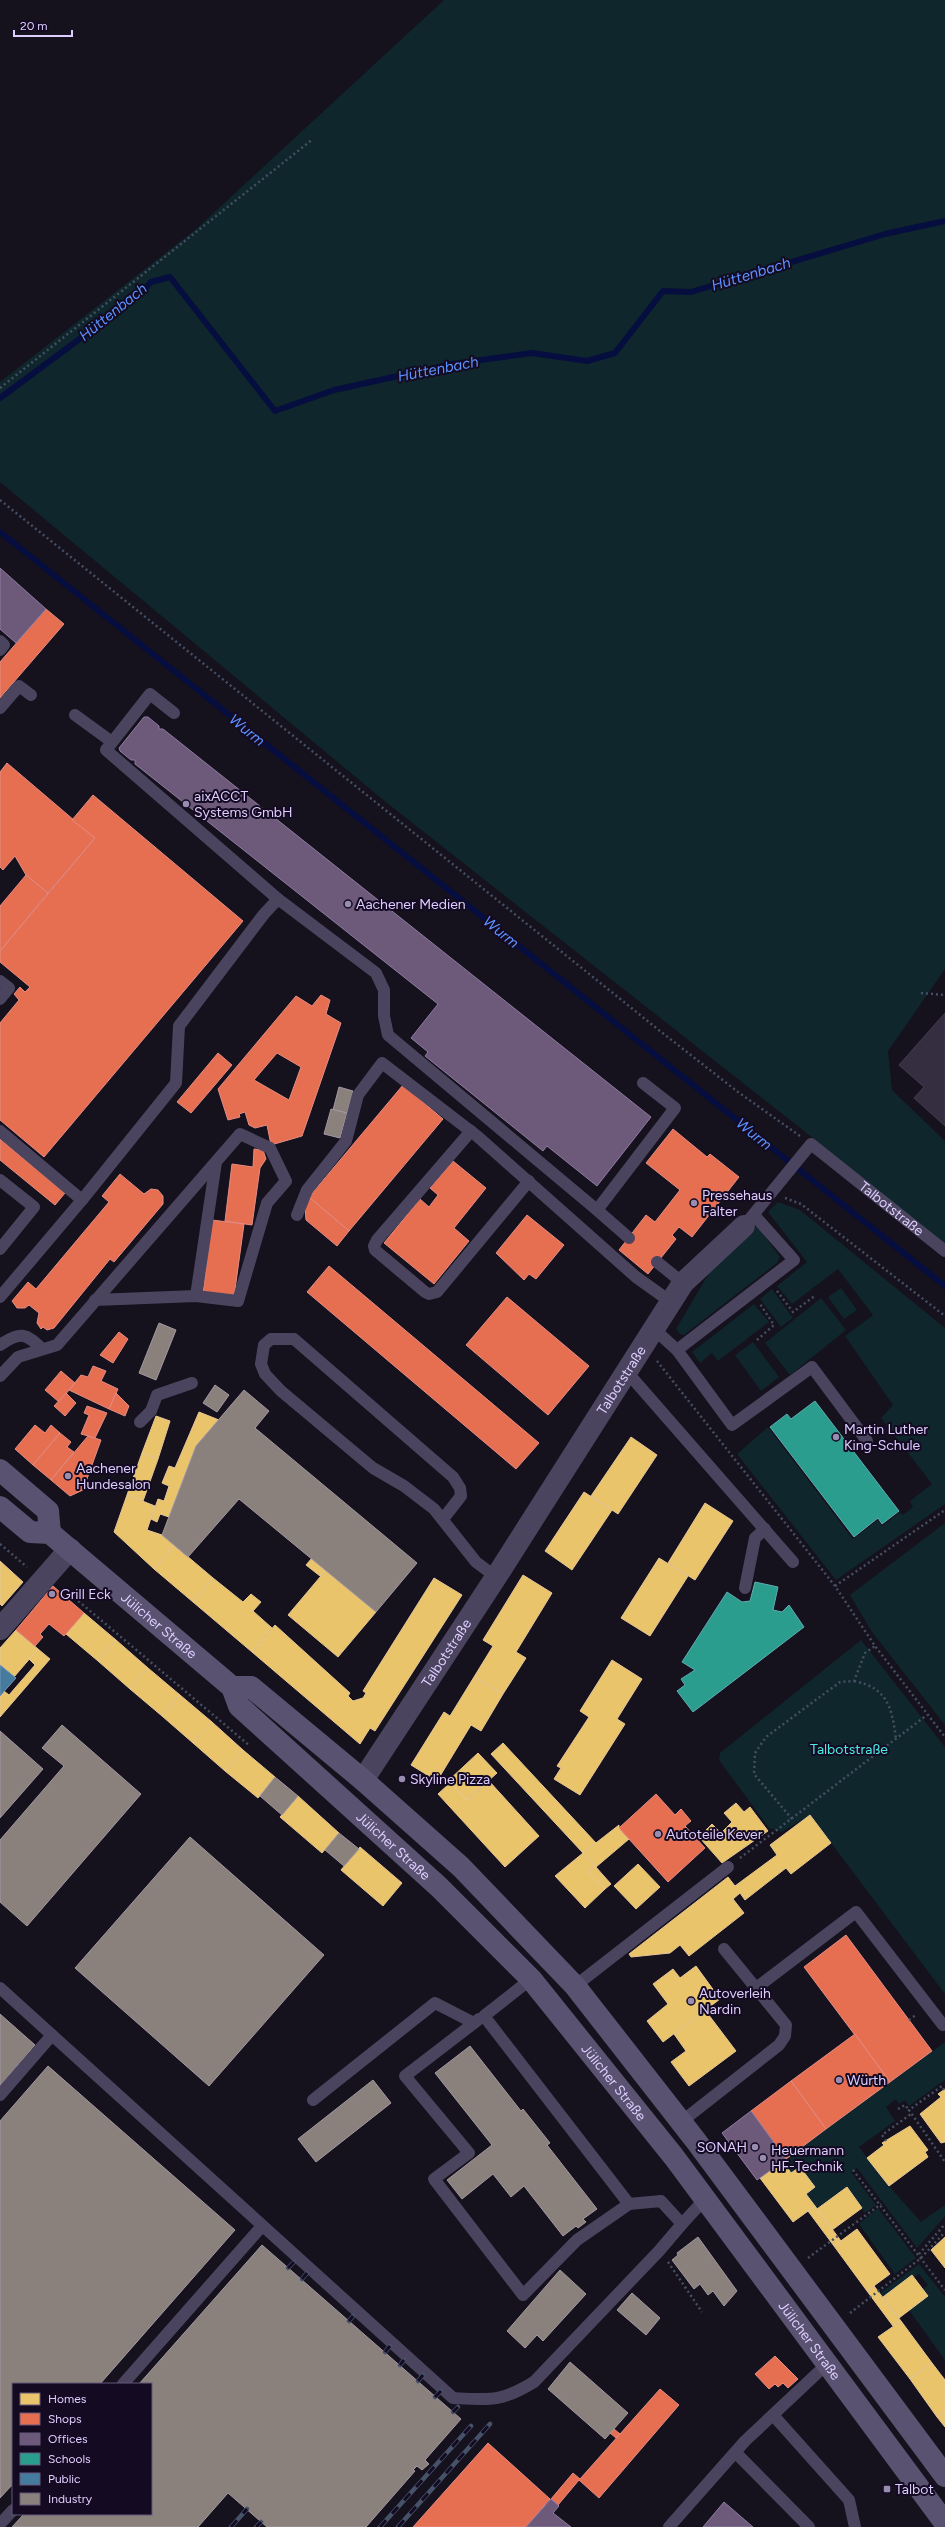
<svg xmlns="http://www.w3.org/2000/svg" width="945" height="2527" viewBox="0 0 945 2527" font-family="Figtree,sans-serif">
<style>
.green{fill:#0f262c}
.homes{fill:#e9c46a;stroke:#e6c797}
.shops{fill:#e76f51;stroke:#e48c85;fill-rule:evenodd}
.offices{fill:#6d597a;stroke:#8f7ca2}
.schools{fill:#2a9d8f;stroke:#60acb1}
.public{fill:#457b9d;stroke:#7394ba}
.industry{fill:#8a817c;stroke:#a398a3}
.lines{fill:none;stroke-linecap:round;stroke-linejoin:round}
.stream{stroke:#060e40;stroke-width:6}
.building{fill:#352e40;stroke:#433a52}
.path{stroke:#454f63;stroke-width:2.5;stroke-dasharray:2 3;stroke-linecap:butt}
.lane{stroke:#4b445f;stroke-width:12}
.street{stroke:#4b445f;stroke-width:22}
.secondary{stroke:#5a5271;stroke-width:22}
.rail-casing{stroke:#45526a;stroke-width:4.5}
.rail{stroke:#140b23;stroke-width:3;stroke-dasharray:9;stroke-linecap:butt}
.poi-dot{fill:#988cb0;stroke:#140b23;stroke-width:1.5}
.labels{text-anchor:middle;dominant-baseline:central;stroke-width:4;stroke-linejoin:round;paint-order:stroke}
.poi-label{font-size:14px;fill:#deceff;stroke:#140b23;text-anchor:start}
.street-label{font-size:14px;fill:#deceff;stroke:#140b23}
.park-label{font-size:14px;fill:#4debe5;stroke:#140b23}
.water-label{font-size:15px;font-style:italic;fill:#5c92ff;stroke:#140b23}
</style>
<rect width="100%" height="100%" fill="#15111d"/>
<!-- green -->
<g class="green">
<polygon points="444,0 945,0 945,969 888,1051 892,1090 945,1141 945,1255 827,1149 387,803 0,482 0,382 195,230"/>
<polygon points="778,1202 800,1210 945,1328 945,1504 836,1580 737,1454 768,1427 853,1539 878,1520 882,1526 900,1512 903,1515 913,1507 910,1501 932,1484 881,1418 893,1405 845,1336 873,1315 838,1269 792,1304 777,1286 807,1262 768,1212"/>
<polygon points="757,1226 780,1257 777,1263 684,1335 680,1334 676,1329 712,1268"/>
<polygon points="841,1288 857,1310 844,1319 828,1297"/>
<polygon points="772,1289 793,1318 781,1327 760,1299"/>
<polygon points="821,1298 846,1330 790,1375 765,1343"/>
<polygon points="754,1304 769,1322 718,1361 712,1353 700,1363 692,1352"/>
<polygon points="753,1342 779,1377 761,1391 735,1355"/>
<polygon points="945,1523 945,1725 872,1632 850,1595"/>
<polygon points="861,1640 945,1747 945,1994 810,1815 782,1832 769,1828 719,1760 720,1753"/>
<polygon points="945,2042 945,2080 909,2106 905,2100 899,2104 896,2099 886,2107 895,2121 859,2147 889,2186 921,2222 945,2205 945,2216 917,2248 857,2168 851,2172 876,2205 865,2213 847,2187 817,2209 806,2194 815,2187 800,2167 791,2173 783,2161"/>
<polygon points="878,2208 916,2258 895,2274 859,2224"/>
<polygon points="919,2264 945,2297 945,2360 909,2310 928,2296 923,2289 928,2285 919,2274 914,2277 912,2275 883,2297 880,2293"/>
</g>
<!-- homes -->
<g class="homes">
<polygon points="199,1412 219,1420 196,1446 169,1517 160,1514 157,1522 151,1519 158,1499 164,1501 169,1486 162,1483 169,1466 175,1468"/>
<polygon points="156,1416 170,1421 158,1459 142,1453"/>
<polygon points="631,1437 657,1455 618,1514 591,1496"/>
<polygon points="142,1453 158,1459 143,1501 127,1495"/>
<polygon points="584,1492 612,1510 572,1570 545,1551"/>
<polygon points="127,1495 155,1506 147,1530 162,1535 174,1545 154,1569 114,1532"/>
<polygon points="705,1503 733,1521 695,1580 668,1563"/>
<polygon points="174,1545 213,1578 193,1602 154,1569"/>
<polygon points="312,1558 326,1570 320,1576 306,1565"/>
<polygon points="659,1558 688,1576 650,1636 621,1618"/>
<polygon points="0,1561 23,1582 2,1606 0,1604"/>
<polygon points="326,1570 376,1612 338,1657 288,1615"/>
<polygon points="523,1575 552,1593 516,1652 526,1658 503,1694 474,1677 493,1646 483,1640"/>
<polygon points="213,1578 243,1602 251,1594 261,1602 253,1611 272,1628 252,1652 193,1602"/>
<polygon points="434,1578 462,1595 375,1731 370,1728 360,1744 252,1652 275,1625 350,1693 348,1696 353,1701 363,1698 366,1693 363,1691"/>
<polygon points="84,1613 116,1640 98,1661 66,1634"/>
<polygon points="16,1630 38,1649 14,1677 0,1665 0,1648"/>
<polygon points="116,1640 148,1668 130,1689 98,1661"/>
<polygon points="38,1649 50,1659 0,1717 0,1696 4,1691 9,1695 35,1665 29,1659"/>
<polygon points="612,1660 642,1679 617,1719 625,1724 580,1795 554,1779 561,1768 557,1766 589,1717 580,1711"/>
<polygon points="148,1668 180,1695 162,1716 130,1689"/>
<polygon points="474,1677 503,1694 481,1731 471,1725 437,1781 411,1765 444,1712 450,1716"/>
<polygon points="180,1695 212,1722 193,1743 162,1716"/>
<polygon points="212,1722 243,1750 225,1771 193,1743"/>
<polygon points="503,1743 596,1843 583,1853 491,1754"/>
<polygon points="243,1750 275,1777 258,1798 225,1771"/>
<polygon points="478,1753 497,1773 467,1800 448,1781"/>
<polygon points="489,1781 539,1836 505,1867 438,1794 450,1783 467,1800"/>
<polygon points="298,1796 339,1833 322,1853 280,1817"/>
<polygon points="736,1803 744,1812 750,1807 768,1831 722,1863 699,1837 712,1824 721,1833 732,1822 724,1813"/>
<polygon points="810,1815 831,1843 791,1874 786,1868 745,1900 740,1893 733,1899 744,1913 689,1956 680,1945 670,1953 631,1957 629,1954 728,1877 735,1886 777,1855 770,1845"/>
<polygon points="619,1825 619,1828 629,1839 596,1867 583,1853"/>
<polygon points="360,1847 402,1883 383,1906 341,1870"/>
<polygon points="583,1853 595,1866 588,1872 605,1889 585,1908 555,1876"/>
<polygon points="638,1864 660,1887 636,1909 614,1886"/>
<polygon points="595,1866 611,1884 605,1889 588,1872"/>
<polygon points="696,1966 720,1999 663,2042 647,2021 668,2004 653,1984 673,1969 680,1978"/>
<polygon points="705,2010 736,2051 689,2086 671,2062 686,2051 674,2034"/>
<polygon points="945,2089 945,2142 941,2143 920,2114 941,2097 938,2094"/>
<polygon points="910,2126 928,2150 925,2152 928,2157 889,2186 867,2158 884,2145 882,2143"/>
<polygon points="783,2161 791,2173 800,2167 815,2187 806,2194 815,2206 793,2222 760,2178"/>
<polygon points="847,2187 862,2208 832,2230 817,2209"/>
<polygon points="815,2206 841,2241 834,2246 808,2211"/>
<polygon points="857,2229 890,2274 867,2291 834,2246"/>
<polygon points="945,2237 945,2268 931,2250"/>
<polygon points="912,2275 928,2296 899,2318 883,2297"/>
<polygon points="874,2286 901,2321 893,2326 867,2291"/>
<polygon points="901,2321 932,2363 910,2379 878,2337"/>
<polygon points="932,2363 945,2380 945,2411 937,2417 910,2379"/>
<polygon points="945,2411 945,2427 937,2417"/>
</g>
<!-- shops -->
<g class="shops">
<polygon points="46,609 64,624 0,698 0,662"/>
<polygon points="7,763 95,838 48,893 26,875 15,856 3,870 0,867 0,772"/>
<polygon points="93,795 243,921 44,1157 0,1120 0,1023 19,1000 14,994 20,987 25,992 30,987 0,962 0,951 95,838 72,820"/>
<polygon points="26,875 48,893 0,951 0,906"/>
<path d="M321,995L330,1000L326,1014L341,1023L302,1136L271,1145L267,1125L255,1128L249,1125L245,1112L239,1114L240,1117L228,1120L218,1089L296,996L312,1006ZM277,1053L301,1067L289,1100L254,1080Z"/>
<polygon points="218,1053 232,1065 191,1113 177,1102"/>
<polygon points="403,1085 443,1119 349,1231 309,1197"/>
<polygon points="673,1129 707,1157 710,1154 739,1177 692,1237 679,1227 672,1235 676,1239 648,1274 619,1250 646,1215 655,1222 680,1190 646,1163"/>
<polygon points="0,1139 65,1193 55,1205 0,1160"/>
<polygon points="254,1149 263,1150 266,1159 260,1168 252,1225 225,1221 232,1164 253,1167"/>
<polygon points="453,1161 486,1188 454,1228 469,1241 434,1284 384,1243 420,1199 429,1207 438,1195 430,1188"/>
<polygon points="120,1174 144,1194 151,1189 158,1190 163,1196 163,1204 114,1262 110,1259 54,1328 47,1330 43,1327 41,1329 37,1323 39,1313 29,1305 25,1308 17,1308 12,1301 28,1282 36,1289 109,1202 102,1196"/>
<polygon points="309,1197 349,1231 337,1246 306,1220 305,1208"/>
<polygon points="527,1215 564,1245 536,1279 529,1274 524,1280 496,1253"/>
<polygon points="212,1220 244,1224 234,1297 203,1293"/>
<polygon points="329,1266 539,1443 516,1469 307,1292"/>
<polygon points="507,1297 589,1366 548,1415 466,1345"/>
<polygon points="119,1332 128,1339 113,1363 100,1355"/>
<polygon points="93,1366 106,1371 101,1381 118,1389 109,1409 69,1390 81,1375 88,1377"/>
<polygon points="61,1371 75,1383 59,1402 45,1390"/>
<polygon points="66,1393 76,1403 65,1416 54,1406"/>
<polygon points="116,1393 129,1406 125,1416 109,1409"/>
<polygon points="87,1406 107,1413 95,1438 81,1434 89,1415 84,1413"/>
<polygon points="35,1425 45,1433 51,1425 60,1433 33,1465 15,1449"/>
<polygon points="60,1433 71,1442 67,1447 74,1452 51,1480 33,1465"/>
<polygon points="88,1436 101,1440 83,1490 70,1496 51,1480"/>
<polygon points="53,1586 84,1613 64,1636 49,1624 40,1634 43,1637 35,1646 16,1630"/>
<polygon points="656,1794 675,1815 681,1809 691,1821 685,1826 705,1848 668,1882 619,1828"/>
<polygon points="846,1935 932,2051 890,2082 804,1967"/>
<polygon points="855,2034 890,2082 826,2129 791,2081"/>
<polygon points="791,2081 826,2129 786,2159 751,2111"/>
<polygon points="775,2356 798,2379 788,2388 783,2383 778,2387 775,2384 769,2389 755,2374"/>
<polygon points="660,2389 679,2405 599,2498 579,2480 558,2505 551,2499 573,2473 580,2479"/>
<polygon points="614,2429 620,2434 616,2438 610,2433"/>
<polygon points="488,2443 550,2499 526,2527 413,2527"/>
</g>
<!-- offices -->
<g class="offices">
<polygon points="0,568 46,609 16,643 0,629"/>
<polygon points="144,717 148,717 159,726 159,729 163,729 651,1117 597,1186 547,1146 543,1151 425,1056 428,1052 411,1038 438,1004 135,764 135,760 131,760 120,751 119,748"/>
<polygon points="751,2111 786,2159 757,2180 722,2133"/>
<polygon points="551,2499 559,2506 553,2513 571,2527 526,2527"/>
<polygon points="724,2502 739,2515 753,2527 703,2527"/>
</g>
<!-- schools -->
<g class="schools">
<polygon points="815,1401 899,1511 882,1524 878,1518 854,1537 770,1427 787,1414 791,1419"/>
<polygon points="755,1582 778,1587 773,1610 782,1612 789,1605 804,1627 693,1712 677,1691 685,1685 681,1679 695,1670 682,1662 727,1592 742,1602 750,1601"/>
</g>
<!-- public -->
<polygon class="public" points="0,1665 16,1678 0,1696"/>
<!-- industry -->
<g class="industry">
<polygon points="339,1087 353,1091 347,1113 333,1110"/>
<polygon points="331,1109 347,1113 340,1138 324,1134"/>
<polygon points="159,1323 176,1330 156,1380 139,1373"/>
<polygon points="215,1385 229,1395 217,1412 203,1403"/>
<polygon points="244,1390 269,1411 255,1428 417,1563 376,1612 239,1499 188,1557 162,1535 196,1446"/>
<polygon points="62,1725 141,1794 27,1926 0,1902 0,1840 64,1766 42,1748"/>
<polygon points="0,1731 43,1769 0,1818"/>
<polygon points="275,1777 298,1796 282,1815 260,1796"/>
<polygon points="339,1833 359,1849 344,1866 325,1850"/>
<polygon points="190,1837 324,1955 209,2086 75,1968"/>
<polygon points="0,2014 35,2045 0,2086"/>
<polygon points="470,2046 521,2111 523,2109 550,2143 547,2145 597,2209 583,2219 586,2222 578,2228 576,2226 563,2236 524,2186 511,2197 493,2174 462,2199 447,2180 492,2145 435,2073"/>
<polygon points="48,2066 235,2230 100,2384 13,2384 13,2484 0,2498 0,2121"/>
<polygon points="373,2080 391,2103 316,2162 298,2139"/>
<polygon points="698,2237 737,2291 724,2306 713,2291 708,2295 700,2284 694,2289 672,2260 678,2255 677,2253"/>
<polygon points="262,2245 461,2419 425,2460 429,2464 422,2470 417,2466 413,2470 415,2471 366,2527 267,2527 228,2493 198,2527 12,2527 24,2514 151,2514 151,2384 139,2384"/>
<polygon points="560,2270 586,2294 543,2341 537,2335 525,2348 507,2331"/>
<polygon points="632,2293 660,2318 646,2335 617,2310"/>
<polygon points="570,2362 628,2413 605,2439 548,2389"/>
</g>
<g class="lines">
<!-- stream -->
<g class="stream">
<polyline points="0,398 139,295 151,282 170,277 275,411 334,390 453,364 532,353 587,361 615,353 663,291 691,292 885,234 945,221"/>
<polyline points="0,532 945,1286"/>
</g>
</g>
<!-- building -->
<polygon class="building" points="945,1013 945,1126 914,1098 924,1087 899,1065"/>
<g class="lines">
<!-- path -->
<g class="path">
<polyline points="0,388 313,139"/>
<polyline points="0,500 660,1031 738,1092 800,1136"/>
<polyline points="921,993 945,995"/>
<polyline points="785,1198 801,1204 945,1316"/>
<polyline points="777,1291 793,1312 816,1295"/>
<polyline points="757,1340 774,1325 760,1304"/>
<polyline points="657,1361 835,1586 875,1646 945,1737"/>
<polyline points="0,1544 27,1567"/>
<polyline points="835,1586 945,1510"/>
<polyline points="63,1588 250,1746"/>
<path d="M854,1681C888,1688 892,1708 896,1739"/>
<polyline points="792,1819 754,1774 755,1753 766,1737 840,1682 854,1681 865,1653 875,1646"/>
<polyline points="740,1858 927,1715"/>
<polyline points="909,2020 917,2014"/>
<polyline points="944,2090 942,2086 909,2110 945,2162"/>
<polyline points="898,2109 905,2105 909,2110"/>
<polyline points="886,2141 882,2135 911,2114"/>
<polyline points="853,2170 945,2290"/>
<polyline points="919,2254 945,2224"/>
<polyline points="808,2258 881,2204"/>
<polyline points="668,2262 702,2312"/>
<polyline points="850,2313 921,2258 945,2232"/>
</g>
<!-- lane -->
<g class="lane">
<polyline points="0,641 4,645 0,650"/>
<polyline points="0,708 19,686 31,695"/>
<polyline points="174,713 150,694 106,750 278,899 376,973 384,990 384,1016 388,1035 597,1210 675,1108 643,1083"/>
<polyline points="75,715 112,742"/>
<polyline points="0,981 9,988 0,999"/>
<polyline points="0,1131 82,1200"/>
<polyline points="471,1131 377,1240 374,1246 375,1250 425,1292 429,1294 437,1292 529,1181"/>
<polyline points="0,1180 34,1207 0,1249"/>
<polyline points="597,1210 629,1238"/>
<polyline points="297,1215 307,1190 346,1141 358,1095 382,1063 477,1136 636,1277 671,1302"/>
<path id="s1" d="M744,1226L811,1144L945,1251"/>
<polyline points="657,1262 683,1283"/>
<polyline points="196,1296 216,1162"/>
<polyline points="0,1297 82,1200 176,1083 179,1026 264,914 278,899"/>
<polyline points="654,1329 677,1350 732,1425 812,1367 867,1441"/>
<path d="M0,1345C20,1331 26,1333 42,1349"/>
<polyline points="677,1350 794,1260 754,1215"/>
<polyline points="627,1372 793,1562"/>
<polyline points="0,1376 18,1357 57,1345 240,1134 270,1148 286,1181 267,1203 238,1301 196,1296 95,1300"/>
<polyline points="140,1422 151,1411 157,1395 192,1383"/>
<polyline points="443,1519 461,1496 460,1488 453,1477 294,1339 271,1339 264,1345 261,1364 265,1374 281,1391 373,1468 404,1486 434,1509 476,1562 496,1577"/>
<polyline points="745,1588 755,1538 765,1529"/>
<polyline points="531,1979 484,2016 629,2204 661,2201 682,2224 704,2200"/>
<polyline points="575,1986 728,1867"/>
<path d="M0,1988L453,2398C491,2400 501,2402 534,2382L659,2251L682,2224"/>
<polyline points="756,1988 856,1912 943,2025"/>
<polyline points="474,2023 405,2076 469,2153 434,2179 523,2295 577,2240 629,2204"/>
<polyline points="0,2095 52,2035"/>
<polyline points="313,2100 435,2003 474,2023 479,2019"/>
<polyline points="681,2122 779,2045 785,2036 786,2025 724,1949"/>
<polyline points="123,2384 262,2226"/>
<polyline points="773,2415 849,2500 855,2527"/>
<polyline points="736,2453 809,2527"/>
<polyline points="0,2524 13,2510"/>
<polyline points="669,2527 745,2441 827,2364"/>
</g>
<!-- street -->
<g class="street">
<polyline points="0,1629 70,1549"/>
<path id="s2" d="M363,1780L496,1577L683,1283L744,1226"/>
</g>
<!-- secondary -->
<g class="secondary">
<polyline points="0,1470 48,1511 50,1533"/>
<path id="s3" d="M0,1507L30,1532L50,1533L232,1687L239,1706L439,1887L531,1979L674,2157L945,2523"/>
<polyline points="232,1687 251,1687 363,1780 461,1867 575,1986 696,2141 945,2476"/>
</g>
<defs>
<g id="rail">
<polyline points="288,2268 294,2262"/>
<polyline points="302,2279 307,2273"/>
<polyline points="349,2321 353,2316"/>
<polyline points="385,2352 390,2346"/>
<polyline points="400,2365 404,2360"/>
<polyline points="418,2381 423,2375"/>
<polyline points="435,2397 441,2391"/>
<polyline points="453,2412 458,2407"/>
<polyline points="231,2527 247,2509"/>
<polyline points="256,2527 261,2522"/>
<polyline points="380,2527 471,2426"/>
<polyline points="398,2527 490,2424"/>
</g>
</defs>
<!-- rail casing -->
<use href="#rail" class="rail-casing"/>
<!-- rail -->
<use href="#rail" class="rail"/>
</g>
<!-- markers -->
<g class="poi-dot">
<circle cx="186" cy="804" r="4"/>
<circle cx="348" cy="904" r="4"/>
<circle cx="694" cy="1203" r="4"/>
<circle cx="836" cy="1437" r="4"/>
<circle cx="68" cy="1476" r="4"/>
<circle cx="52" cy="1594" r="4"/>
<circle cx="402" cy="1779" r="4"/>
<circle cx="658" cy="1834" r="4"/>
<circle cx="691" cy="2001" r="4"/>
<circle cx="839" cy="2080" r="4"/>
<circle cx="755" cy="2147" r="4"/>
<circle cx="763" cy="2158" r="4"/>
<rect x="883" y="2485" width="8" height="8" rx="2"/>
</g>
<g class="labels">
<!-- poi labels -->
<g class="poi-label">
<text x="194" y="796">aixACCT<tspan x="194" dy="16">Systems GmbH</tspan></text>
<text x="356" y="904">Aachener Medien</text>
<text x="702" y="1195">Pressehaus<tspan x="702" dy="16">Falter</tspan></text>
<text x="844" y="1429">Martin Luther<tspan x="844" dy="16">King-Schule</tspan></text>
<text x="76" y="1468">Aachener<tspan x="76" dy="16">Hundesalon</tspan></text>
<text x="60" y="1594">Grill Eck</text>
<text x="410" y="1779">Skyline Pizza</text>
<text x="666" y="1834">Autoteile Kever</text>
<text x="699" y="1993">Autoverleih<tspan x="699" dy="16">Nardin</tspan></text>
<text x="847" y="2080">Würth</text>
<text x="747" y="2147" text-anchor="end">SONAH</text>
<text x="771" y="2150">Heuermann<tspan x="771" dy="16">HF-Technik</tspan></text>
<text x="895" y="2489">Talbot</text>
</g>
<!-- street labels -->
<g class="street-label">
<text stroke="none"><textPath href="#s1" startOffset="209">Talbotstraße</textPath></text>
<text stroke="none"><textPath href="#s2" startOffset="476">Talbotstraße</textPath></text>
<text stroke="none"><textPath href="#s3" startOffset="202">Jülicher Straße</textPath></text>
<text stroke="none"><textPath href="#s2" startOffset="152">Talbotstraße</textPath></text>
<text stroke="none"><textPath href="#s3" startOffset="526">Jülicher Straße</textPath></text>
<text stroke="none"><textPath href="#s3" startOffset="850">Jülicher Straße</textPath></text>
<text stroke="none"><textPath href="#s3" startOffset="1174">Jülicher Straße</textPath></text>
</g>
<!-- park labels -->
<g class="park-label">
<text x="849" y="1749">Talbotstraße</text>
</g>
<!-- water labels -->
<g class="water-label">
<text transform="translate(751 274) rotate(-17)">Hüttenbach</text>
<text transform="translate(113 312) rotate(-39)">Hüttenbach</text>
<text transform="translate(438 369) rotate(-11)">Hüttenbach</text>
<text transform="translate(247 730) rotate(39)">Wurm</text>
<text transform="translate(501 932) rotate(39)">Wurm</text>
<text transform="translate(754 1134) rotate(39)">Wurm</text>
</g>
</g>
<!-- legend -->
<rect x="12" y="2383" width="140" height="132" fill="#140b23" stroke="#65597b"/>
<rect x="20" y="2393" width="20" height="12" fill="#e9c46a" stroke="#65597b"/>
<text x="48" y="2403" font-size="12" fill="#deceff">Homes</text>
<rect x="20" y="2413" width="20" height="12" fill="#e76f51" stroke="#65597b"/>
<text x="48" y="2423" font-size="12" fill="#deceff">Shops</text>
<rect x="20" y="2433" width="20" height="12" fill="#6d597a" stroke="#65597b"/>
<text x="48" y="2443" font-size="12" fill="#deceff">Offices</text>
<rect x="20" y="2453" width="20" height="12" fill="#2a9d8f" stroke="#65597b"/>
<text x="48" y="2463" font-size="12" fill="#deceff">Schools</text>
<rect x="20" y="2473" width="20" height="12" fill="#457b9d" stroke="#65597b"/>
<text x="48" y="2483" font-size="12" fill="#deceff">Public</text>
<rect x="20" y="2493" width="20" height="12" fill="#8a817c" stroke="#65597b"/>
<text x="48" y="2503" font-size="12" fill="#deceff">Industry</text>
<!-- scale -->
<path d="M14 30v6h58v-6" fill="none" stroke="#deceff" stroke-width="2"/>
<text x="20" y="30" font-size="12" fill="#deceff" stroke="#140b23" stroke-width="3" paint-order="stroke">20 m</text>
</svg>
